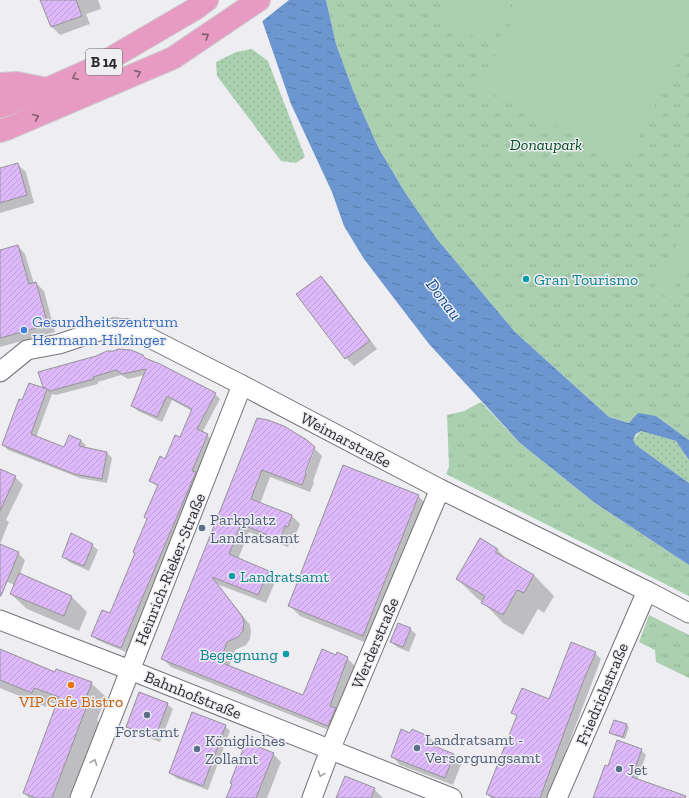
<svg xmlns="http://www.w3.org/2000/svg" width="689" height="798" viewBox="0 0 689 798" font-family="'Zilla Slab',serif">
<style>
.grass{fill:url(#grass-dots)}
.park{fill:url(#park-tufts)}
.pitch{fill:#aad0b0}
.water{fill:url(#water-ripples)}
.pier{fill:#eeeef2}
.shadow{fill:#0003}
.building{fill:url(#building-hatch);stroke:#959396}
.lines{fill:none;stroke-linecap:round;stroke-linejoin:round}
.minor-casing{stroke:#737377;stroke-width:21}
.major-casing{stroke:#cccccd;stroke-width:24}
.minor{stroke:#fff;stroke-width:19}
.major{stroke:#e89bc2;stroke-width:22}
.oneway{stroke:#815e71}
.oneway2{stroke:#a0a0a1}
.culture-dot{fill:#0f9aa8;stroke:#eeeef2;stroke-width:1.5}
.shop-dot{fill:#3f7fe0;stroke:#eeeef2;stroke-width:1.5}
.service-dot{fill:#5c6f8a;stroke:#eeeef2;stroke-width:1.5}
.food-dot{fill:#e8710a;stroke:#eeeef2;stroke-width:1.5}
.labels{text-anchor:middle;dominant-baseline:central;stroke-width:3;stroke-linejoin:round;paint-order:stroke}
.shield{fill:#eeeef2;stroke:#666669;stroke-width:1}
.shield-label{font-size:15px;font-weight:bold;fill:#2c2c2e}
.park-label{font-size:16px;font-style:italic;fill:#014e20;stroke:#eeeef2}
.culture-label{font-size:16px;fill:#0d838f;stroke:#eeeef2;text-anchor:start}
.shop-label{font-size:16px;fill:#366cbe;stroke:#eeeef2;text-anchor:start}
.street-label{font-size:16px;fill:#2c2c2e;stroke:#eeeef2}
.service-label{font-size:16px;fill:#4e5e75;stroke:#eeeef2;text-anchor:start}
.food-label{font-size:16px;fill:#c56008;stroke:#eeeef2}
.water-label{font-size:17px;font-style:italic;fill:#0f4b8f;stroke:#eeeef2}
</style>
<defs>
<pattern id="grass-dots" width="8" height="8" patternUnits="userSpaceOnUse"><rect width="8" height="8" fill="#aad0b0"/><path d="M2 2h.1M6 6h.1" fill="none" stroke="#92b398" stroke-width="1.8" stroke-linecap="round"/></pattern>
<pattern id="park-tufts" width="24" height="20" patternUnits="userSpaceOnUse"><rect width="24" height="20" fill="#aad0b0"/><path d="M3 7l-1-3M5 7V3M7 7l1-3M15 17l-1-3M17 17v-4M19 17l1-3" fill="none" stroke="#92b398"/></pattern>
<pattern id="water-ripples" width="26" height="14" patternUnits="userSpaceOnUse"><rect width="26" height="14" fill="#6b96cf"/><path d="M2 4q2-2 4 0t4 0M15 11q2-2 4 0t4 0" fill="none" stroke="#587ba8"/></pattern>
<pattern id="building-hatch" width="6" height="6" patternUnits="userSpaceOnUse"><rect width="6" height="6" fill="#ddb9fa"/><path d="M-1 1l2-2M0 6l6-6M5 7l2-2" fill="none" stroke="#be9fd7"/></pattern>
</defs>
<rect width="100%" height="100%" fill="#eeeef2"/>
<!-- grass -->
<g class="grass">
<polygon points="252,49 268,61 305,157 296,163 281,161 217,76 216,62 236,52"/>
<polygon points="641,431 676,441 689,460 689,483 636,445 633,440"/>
</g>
<!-- park -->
<g class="park">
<polygon points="326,0 689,0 689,440 656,416 630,423 609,417 515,332 437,239 406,194 379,149 354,93 336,44"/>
<polygon points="481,402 520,443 595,503 689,565 689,596 446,474 449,467 447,415 464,411"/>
<polygon points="649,615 689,635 689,678 656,662 655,650 639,642"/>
</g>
<!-- pitch -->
<g class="pitch">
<polygon points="448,0 513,0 491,45 439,19"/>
<polygon points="523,0 689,0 689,38 626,162 479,87"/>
<polygon points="689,219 689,257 669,298 653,290"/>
</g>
<!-- water -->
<polygon class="water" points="255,0 326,0 336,44 354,93 379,149 406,194 437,239 515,332 609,417 629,423 638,413 656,416 689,440 689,460 676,441 641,431 636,434 633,440 636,445 689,483 689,565 595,503 520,443 429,344 364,259 344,226 332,192 291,104"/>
<!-- pier -->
<polygon class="pier" points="253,0 289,0 260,23"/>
<!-- shadow -->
<g class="shadow">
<polygon points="41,0 98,0 101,9 86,14 90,24 60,35 52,27"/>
<polygon points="17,164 26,172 34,203 0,213 0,169"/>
<polygon points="18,246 25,254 34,284 36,283 44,291 55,332 0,347 0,251"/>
<polygon points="321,277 329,285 377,349 354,366 346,358 298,294"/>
<polygon points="146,359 215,394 220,399 202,433 207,435 212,440 200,478 126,652 97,640 93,635 111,614 136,554 134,552 148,520 145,517 158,487 150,481 181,438 192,411 172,400 162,422 138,411 133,406 145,375 128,379 121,375 98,382 98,384 56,395 52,394 36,437 64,448 81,441 86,445 84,448 107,453 112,458 107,483 80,478 8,450 3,445 23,401 29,384 47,390 43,387"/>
<polygon points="258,419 302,477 304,478 315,449 322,456 313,481 314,483 310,492 270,477 260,504 292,516 300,524 296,534 293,533 288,547 249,532 238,559 268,572 276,580 266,603 217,584 250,625 251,631 250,639 246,645 235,650 229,667 304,696 336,656 347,658 355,666 336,733 171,667 163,659"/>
<polygon points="0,470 15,477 23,485 6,520 9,522 0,544"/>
<polygon points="418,496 429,506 374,646 300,616 289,605"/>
<polygon points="0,545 18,553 25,560 20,574 72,597 87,612 79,631 27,609 11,594 15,585 0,579"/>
<polygon points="92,545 98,550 89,571 69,562 63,557"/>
<polygon points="497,549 508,561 534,575 554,596 544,613 538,609 523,635 503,623 483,602 478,599 457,579"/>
<polygon points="410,629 416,634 409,652 397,647 391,642"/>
<polygon points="0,650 56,673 91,683 106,697 97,720 100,723 71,798 28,798 28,797 24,793 58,705 48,701 46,707 0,688"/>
<polygon points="595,653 601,659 548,798 491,798 487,794 517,717 513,713 549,700"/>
<polygon points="167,704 173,709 160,742 133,732 128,727"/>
<polygon points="614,721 627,725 629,727 625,739 613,735 610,733"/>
<polygon points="225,726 230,731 208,790 176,778 170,773"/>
<polygon points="411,734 429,737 437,745 436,748 454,754 462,762 453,785 400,765 392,756"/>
<polygon points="641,750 646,755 637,780 668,798 594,798 608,767"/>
<polygon points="273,754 281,762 267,798 228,798"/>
<polygon points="374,789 383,798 337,798"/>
</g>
<!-- building -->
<g class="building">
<polygon points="40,0 76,0 82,16 51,27"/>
<polygon points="18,163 27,195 0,203 0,168"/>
<polygon points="18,245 29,284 36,282 48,325 0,338 0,250"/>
<polygon points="321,276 370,341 345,359 296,294"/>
<polygon points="118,349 131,350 143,355 145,358 160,364 216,393 197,429 208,434 192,471 196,472 121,648 91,636 102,610 110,613 135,553 133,552 147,519 144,517 158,485 149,481 160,456 165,459 175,435 180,437 192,409 167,396 157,417 131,406 146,369 122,374 116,370 93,377 94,379 50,391 47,389 31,434 64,447 69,435 81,440 79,446 107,452 102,479 74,474 2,445 19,399 22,400 29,383 47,389 43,387 38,372 96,356 107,351 114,351"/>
<polygon points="257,418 268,420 284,426 307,440 315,447 305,473 306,474 302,485 262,470 251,499 292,515 288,527 285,526 280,540 241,524 229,554 269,571 258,595 212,577 242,616 244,622 243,631 238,637 227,642 220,662 303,695 322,649 336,655 337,652 348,657 330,706 336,708 328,726 161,659"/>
<polygon points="343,465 419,495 363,636 288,606"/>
<polygon points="0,469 16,476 0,511"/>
<polygon points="71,533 93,544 84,566 62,557"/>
<polygon points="480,538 498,549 495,552 534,575 524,593 517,590 503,615 481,603 485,596 456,579"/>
<polygon points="0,544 19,552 1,596 0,596"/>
<polygon points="19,573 72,596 64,616 10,594"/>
<polygon points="398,623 411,628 403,647 390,642"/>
<polygon points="571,642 596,652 584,679 540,798 496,798 486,794 517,715 511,713 522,688 549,699"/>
<polygon points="0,649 55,672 56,669 92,682 83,706 86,708 52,798 36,798 23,793 59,697 34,688 32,693 0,680"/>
<polygon points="139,692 168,703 155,738 126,727"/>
<polygon points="192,712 226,725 203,786 169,773"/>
<polygon points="614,720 627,724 623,737 609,733"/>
<polygon points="401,729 410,733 412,729 430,737 427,743 454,754 445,778 391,757"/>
<polygon points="617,740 642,749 632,777 686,796 685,798 593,798 605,765 608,766"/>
<polygon points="246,742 274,753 256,798 226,798 232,784 230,783"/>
<polygon points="345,776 375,788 371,798 336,798"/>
</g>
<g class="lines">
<defs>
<g id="minor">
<polyline points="0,372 27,350 59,344 95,332 114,328 128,329 144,335 242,385 440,489 647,591 689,613"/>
<polyline points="0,620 130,670 452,798"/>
<polyline points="80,798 242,385"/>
<polyline points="312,798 330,750 440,489"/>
<polyline points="557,798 647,591"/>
</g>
<g id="major">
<polyline points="0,84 17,83 47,89"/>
<polyline points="0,107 47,89 94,68 195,9 207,0"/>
<polyline points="0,131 9,128 173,58 259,0"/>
</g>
</defs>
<!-- minor casing -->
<use href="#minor" class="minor-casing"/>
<!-- major casing -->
<use href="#major" class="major-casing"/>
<!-- minor -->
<use href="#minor" class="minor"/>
<!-- major -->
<use href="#major" class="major"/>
</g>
<!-- one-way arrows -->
<defs><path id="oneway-chevron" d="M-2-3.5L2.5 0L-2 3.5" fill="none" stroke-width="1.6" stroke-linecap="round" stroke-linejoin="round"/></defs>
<g class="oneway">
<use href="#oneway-chevron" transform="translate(206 36) rotate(-33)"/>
<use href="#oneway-chevron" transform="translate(138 73) rotate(-24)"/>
<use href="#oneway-chevron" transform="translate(75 77) rotate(156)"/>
<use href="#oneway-chevron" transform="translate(36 117) rotate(-23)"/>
</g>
<g class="oneway2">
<use href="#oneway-chevron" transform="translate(94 762) rotate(-69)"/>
<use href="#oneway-chevron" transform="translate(321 774) rotate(110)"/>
</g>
<!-- markers -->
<g class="culture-dot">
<circle cx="526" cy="279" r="4"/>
<circle cx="232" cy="576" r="4"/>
<circle cx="286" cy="654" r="4"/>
</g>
<circle class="shop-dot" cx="24" cy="330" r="4"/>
<g class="service-dot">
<circle cx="202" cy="528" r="4"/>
<circle cx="147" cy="715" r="4"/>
<circle cx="417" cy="748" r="4"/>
<circle cx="197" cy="749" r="4"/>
<circle cx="619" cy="769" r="4"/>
</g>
<circle class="food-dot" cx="71" cy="685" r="4"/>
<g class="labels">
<!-- shield labels -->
<rect class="shield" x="86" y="49" width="36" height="26" rx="3"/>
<g class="shield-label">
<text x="104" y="62">B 14</text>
</g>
<!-- park labels -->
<g class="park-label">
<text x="546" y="144">Donaupark</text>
</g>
<!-- culture labels -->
<g class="culture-label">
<text x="534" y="279">Gran Tourismo</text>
<text x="240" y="576">Landratsamt</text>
<text x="278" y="654" text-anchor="end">Begegnung</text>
</g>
<!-- shop labels -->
<g class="shop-label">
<text x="32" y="321">Gesundheitszentrum<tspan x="32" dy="18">Hermann Hilzinger</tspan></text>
</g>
<!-- street labels -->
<g class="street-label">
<text transform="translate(346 440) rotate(28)">Weimarstraße</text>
<text transform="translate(170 569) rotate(-68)">Heinrich-Rieker-Straße</text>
<text transform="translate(375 643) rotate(-67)">Werderstraße</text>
<text transform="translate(602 694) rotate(-67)">Friedrichstraße</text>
<text transform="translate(193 695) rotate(22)">Bahnhofstraße</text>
</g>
<!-- service labels -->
<g class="service-label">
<text x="210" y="519">Parkplatz<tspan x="210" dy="18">Landratsamt</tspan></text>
<text x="147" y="731" text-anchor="middle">Forstamt</text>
<text x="425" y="739">Landratsamt -<tspan x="425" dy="18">Versorgungsamt</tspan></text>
<text x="205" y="740">Königliches<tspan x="205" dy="18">Zollamt</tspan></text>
<text x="627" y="769">Jet</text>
</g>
<!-- food labels -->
<g class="food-label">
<text x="71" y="701">VIP Cafe Bistro</text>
</g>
<!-- water labels -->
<g class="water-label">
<text transform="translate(444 299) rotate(53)">Donau</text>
</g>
</g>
</svg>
